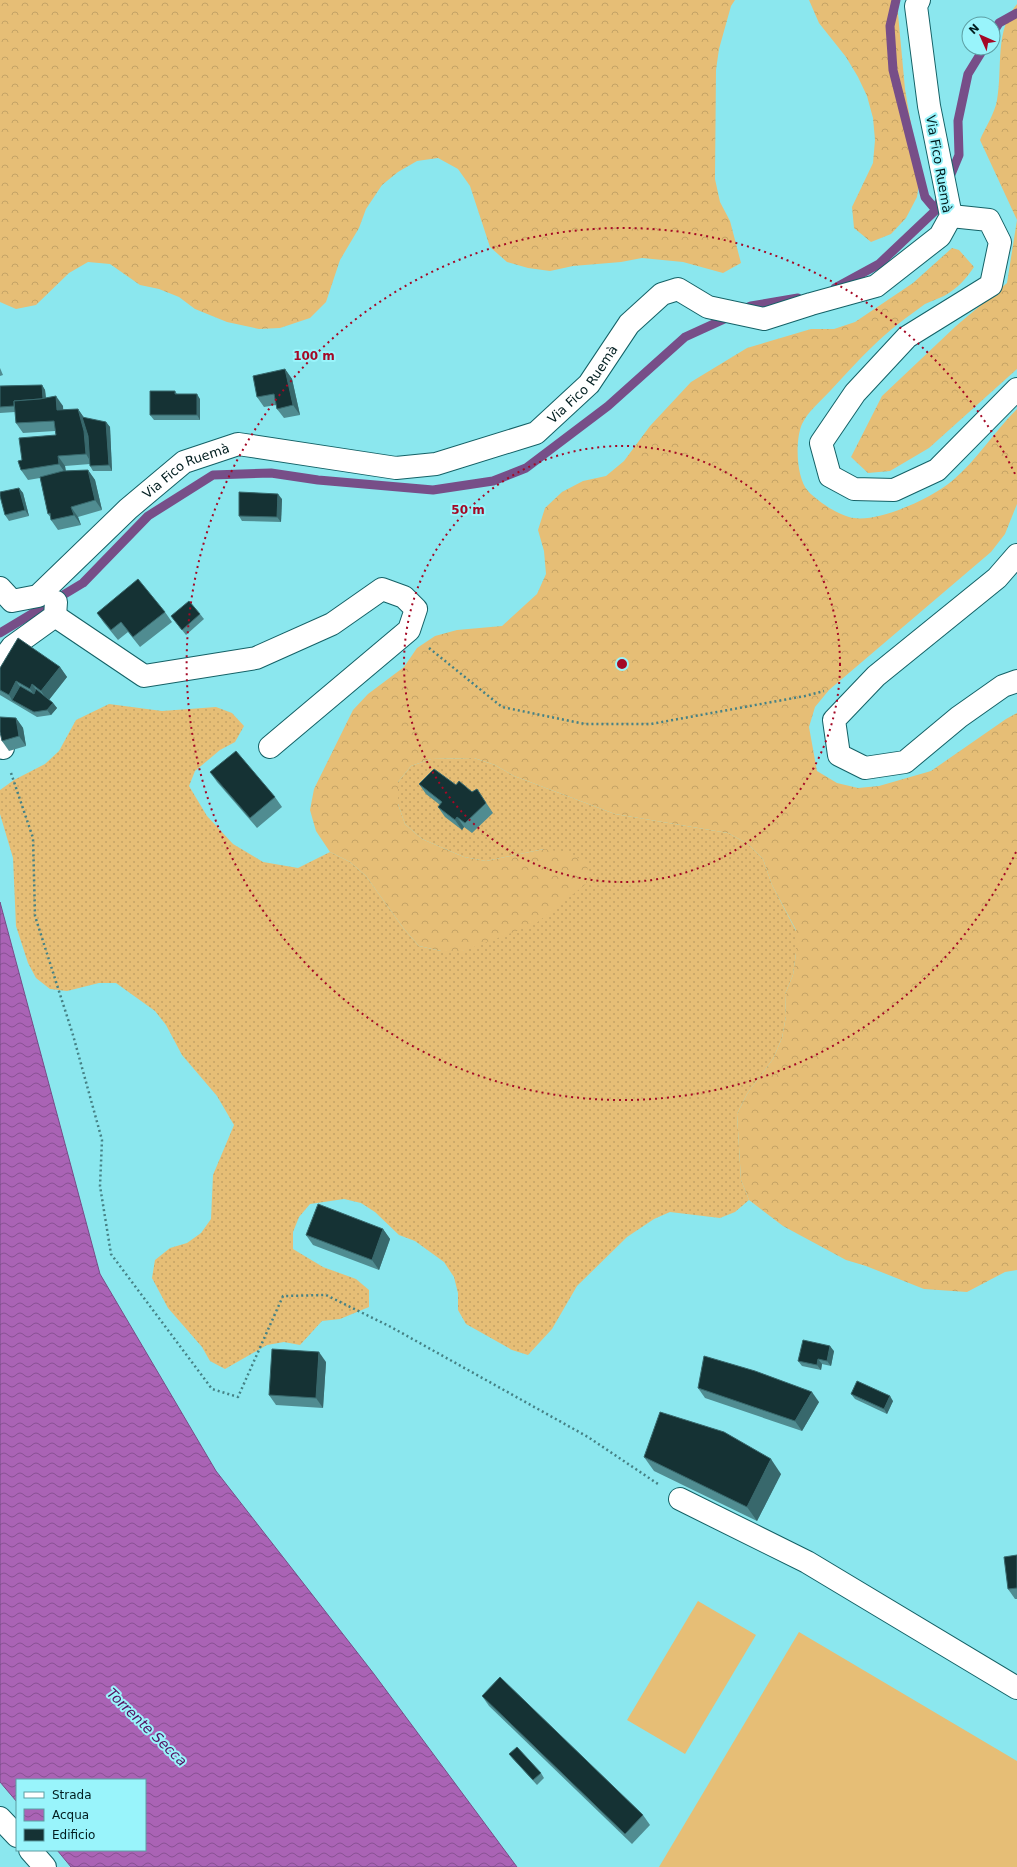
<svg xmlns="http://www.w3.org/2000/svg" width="1017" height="1867" viewBox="0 0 1017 1867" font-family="'DejaVu Sans',sans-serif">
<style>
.grass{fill:url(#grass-dots)}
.forest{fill:url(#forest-crowns)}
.pitch{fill:#e6be76}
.water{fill:url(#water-waves);stroke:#774e88}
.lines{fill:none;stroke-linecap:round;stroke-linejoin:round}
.stream{stroke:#774e88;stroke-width:9}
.minor-casing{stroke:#146166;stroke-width:24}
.secondary-casing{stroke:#146166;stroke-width:24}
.path{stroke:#458185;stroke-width:2.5;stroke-dasharray:2 3;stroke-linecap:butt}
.minor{stroke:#fff;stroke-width:22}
.secondary{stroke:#fff;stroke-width:22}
.wall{fill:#508c91}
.shaded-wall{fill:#38686c}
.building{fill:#153234;stroke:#38686c}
.ring{fill:none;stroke:#a40825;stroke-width:2;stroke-dasharray:2 4}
.labels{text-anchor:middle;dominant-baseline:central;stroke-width:4;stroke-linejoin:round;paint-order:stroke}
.street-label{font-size:13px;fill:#011d1f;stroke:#99f4fb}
.water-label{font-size:14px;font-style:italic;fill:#53105e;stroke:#99f4fb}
.centre{fill:#a40825;stroke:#99f4fb;stroke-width:2}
.ring-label{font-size:12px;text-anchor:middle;font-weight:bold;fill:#a40825;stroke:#99f4fb;stroke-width:4;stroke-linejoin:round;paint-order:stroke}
</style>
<defs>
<pattern id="grass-dots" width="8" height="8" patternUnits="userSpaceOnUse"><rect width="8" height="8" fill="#e6be76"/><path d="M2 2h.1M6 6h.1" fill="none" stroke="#c4a366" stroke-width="1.8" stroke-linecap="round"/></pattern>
<pattern id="forest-crowns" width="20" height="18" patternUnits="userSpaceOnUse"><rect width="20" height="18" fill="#e6be76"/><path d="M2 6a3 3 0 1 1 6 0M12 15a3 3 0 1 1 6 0" fill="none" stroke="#c4a366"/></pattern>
<pattern id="water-waves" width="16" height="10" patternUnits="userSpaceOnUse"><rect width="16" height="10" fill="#aa63b5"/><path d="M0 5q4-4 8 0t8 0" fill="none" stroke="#885193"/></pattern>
</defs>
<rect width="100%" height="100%" fill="#8be7ee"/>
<!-- grass -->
<polygon class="grass" points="109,704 162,711 216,707 232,713 244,726 235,742 220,750 195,771 189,786 207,816 233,844 263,862 298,868 330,852 350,862 366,876 404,929 419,946 441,951 463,951 544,849 486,861 464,857 422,839 405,824 398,804 398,782 411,766 431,759 474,758 495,765 514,776 615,814 728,833 748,844 763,859 772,885 796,931 796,953 793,975 785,994 786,1016 782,1038 773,1059 747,1094 737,1114 741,1180 749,1200 735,1212 720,1218 670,1212 654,1219 627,1237 577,1286 552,1329 528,1355 512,1350 466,1324 458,1310 458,1293 454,1277 444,1262 415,1241 399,1235 375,1212 361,1203 344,1199 310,1204 299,1217 293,1232 293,1249 323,1267 356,1279 369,1290 369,1307 340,1319 322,1321 300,1345 284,1342 267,1345 225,1369 210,1361 202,1347 168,1308 152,1278 155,1260 170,1248 187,1243 201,1233 211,1219 213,1175 234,1125 217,1096 182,1055 166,1025 155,1011 116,983 99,983 67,991 50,989 36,978 28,963 16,926 13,858 0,814 0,790 14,780 45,764 59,751 76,720"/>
<!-- forest -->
<g class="forest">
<polygon points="0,0 735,0 731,6 719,49 716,70 715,179 720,202 730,221 741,263 723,273 683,262 642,258 621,262 573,266 550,271 528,268 507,262 490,247 470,186 458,169 438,158 417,161 398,172 382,185 366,209 359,228 340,260 326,302 310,318 280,328 259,329 227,322 195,309 179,297 159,289 140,285 110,264 88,262 69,273 36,305 16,309 0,302"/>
<polygon points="809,0 898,0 897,3 905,89 920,177 917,197 906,218 891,234 871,242 854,228 852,207 873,163 875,140 873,118 867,96 858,77 846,57 819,23"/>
<path d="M1017,4V369L929,448L890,471L868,473L851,457L882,396L956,326L1007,283L1017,220L980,140C985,128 995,113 997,100C1003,68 994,31 1017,4Z"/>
<path d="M952,248L959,250L974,267C966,279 958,288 944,296C938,299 931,301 925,304C907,317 888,331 873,346C858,360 845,375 831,390C821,401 809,410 802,424C795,440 796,478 808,491C817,501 837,514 849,517C875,525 932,498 952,481C977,460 994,432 1017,409V504L1005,534L991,552L829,690L815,707L809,727L817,771L837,783L858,788L879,786L931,771L1006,719L1017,713V1270L1005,1272L967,1292L924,1289L866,1266L846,1260L783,1226L749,1200L741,1180L737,1114L747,1094L773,1059L782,1038L786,1016L785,994L793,975L796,953V930L772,885L763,859L748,844L728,833L615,814L514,776L495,765L474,758L431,759L411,766L398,782V804L405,824L422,839L464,857L486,861L544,849L568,853L588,863L586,884L535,924L463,951H441L419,946L404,929L366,876L350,862L330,852L316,831L310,810L314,789L353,710L368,694L404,667L417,648L435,636L457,630L502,626L537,594L546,574L544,551L538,530L545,508L562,492L583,481L606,476L624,461L650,426L691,382L747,348L811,329H834L855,322L913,283Z"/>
</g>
<!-- pitch -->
<g class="pitch">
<polygon points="698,1601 756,1635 685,1754 627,1720"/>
<polygon points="799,1632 1017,1761 1017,1867 659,1867"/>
</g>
<!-- water -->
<polygon class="water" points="0,902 100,1274 216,1471 374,1674 517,1867 71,1867 57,1850 145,1850 145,1780 17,1780 17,1802 0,1782"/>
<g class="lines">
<!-- stream -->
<g class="stream">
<polyline points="896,0 890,26 893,70 925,197 936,210"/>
<polyline points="993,33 999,23 1017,13"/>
<polyline points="949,179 959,155 958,121 968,74 984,48"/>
<polyline points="835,288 879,264 936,210 942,195"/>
<polyline points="744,309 751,306 798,298"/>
<polyline points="0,633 83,583 148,516 213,475 271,473 318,480 433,490 493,481 526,468 608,406 685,337 731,316"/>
</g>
<defs>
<g id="minor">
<polyline points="951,216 989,220 1000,242 991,285 907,337 855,393 821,443 830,476 854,489 894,490 937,470 1017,389"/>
<polyline points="1017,555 997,578 876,676 834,720 839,755 865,768 905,762 959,717 1003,686 1017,681"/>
<path id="s1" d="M0,588L12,601L38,596L128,509L184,462L238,444L396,468L436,464L536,433L589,384L629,324L662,294L678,289L708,307L764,319L811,304L876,286L940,236L951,216L929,106L916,6L919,0"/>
<polyline points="55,616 144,676 256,658 332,624 382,589 404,597 416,609 409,630 270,747"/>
<polyline points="0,663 12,647 55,616 56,602"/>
<polyline points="0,731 3,748"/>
<polyline points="680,1499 807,1562 1017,1688"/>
</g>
<g id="secondary">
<polyline points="0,1818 17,1836"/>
<polyline points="30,1850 45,1867"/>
</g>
</defs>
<!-- minor casing -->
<use href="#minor" class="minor-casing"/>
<!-- secondary casing -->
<use href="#secondary" class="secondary-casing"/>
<!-- path -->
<g class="path">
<polyline points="429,648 502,707 585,724 651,724 805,696 824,691"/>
<polyline points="11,773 33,838 35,916 73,1035 102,1140 100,1186 111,1254 212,1389 238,1397 283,1296 326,1295 391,1327 588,1437 658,1484"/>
</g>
<!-- minor -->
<use href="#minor" class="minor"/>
<!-- secondary -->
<use href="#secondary" class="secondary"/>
</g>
<!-- wall -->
<g class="wall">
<polygon points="0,368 3,375 0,376"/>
<polygon points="285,369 292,379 300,415 284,418 277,409 276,405 264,407 257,397"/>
<polygon points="42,385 45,390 46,398 63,406 63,410 78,409 84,418 106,422 110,427 112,471 93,471 90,466 90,464 65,466 66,471 88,470 95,480 102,510 78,517 81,525 58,530 51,520 51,518 48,514 40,478 28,480 21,470 22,460 56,435 55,431 23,433 16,423 15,412 0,413 0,386"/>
<polygon points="175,391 177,394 200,399 200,420 154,420 150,415"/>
<polygon points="19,488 23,493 29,516 9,521 5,515"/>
<polygon points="282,499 281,522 242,521 239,516"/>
<polygon points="165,612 172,622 140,647 128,632 118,640 104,623 97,613"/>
<polygon points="200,614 204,619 186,635 171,616"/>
<polygon points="60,667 67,677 49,700 53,703 57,708 51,715 37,717 0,695 0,668"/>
<polygon points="16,718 23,728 26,746 9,751 2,741"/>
<polygon points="210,772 275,797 282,807 257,828 217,782"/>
<polygon points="419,784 456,785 472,792 477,789 493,813 472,833 464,827 462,830 445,817 438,807 440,805 426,794"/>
<polygon points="383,1229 390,1239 379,1270 313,1245 306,1235"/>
<polygon points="834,1351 831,1366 822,1364 821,1370 802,1366 798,1361"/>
<polygon points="326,1362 323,1408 276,1405 269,1395"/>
<polygon points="698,1388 819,1402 802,1431 705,1398"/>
<polygon points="851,1394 893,1401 887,1414 855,1399"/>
<polygon points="644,1457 781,1474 757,1521 654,1471"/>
<polygon points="1017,1555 1017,1599 1015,1599 1008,1589"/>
<polygon points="482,1696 643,1815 650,1825 632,1844 489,1706"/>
<polygon points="509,1754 541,1773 544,1778 537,1785 513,1759"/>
</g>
<!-- shaded-wall -->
<g class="shaded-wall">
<polygon points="285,369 292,379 300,415 293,405"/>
<polygon points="42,385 45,390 47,409 43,404"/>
<polygon points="197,394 200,399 200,420 197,415"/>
<polygon points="56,396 63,406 64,420 57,410"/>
<polygon points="78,409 85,419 92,464 86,454"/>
<polygon points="106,422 110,427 112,471 109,465"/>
<polygon points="58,456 65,466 66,474 59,464"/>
<polygon points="88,470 95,480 102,510 95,500"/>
<polygon points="19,488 23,493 29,516 25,510"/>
<polygon points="278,494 282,499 281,522 277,517"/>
<polygon points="71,507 78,517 81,525 74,515"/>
<polygon points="60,667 67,677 48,701 41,691"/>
<polygon points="16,681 23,691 12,700 9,695"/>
<polygon points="32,684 39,694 37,699 30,689"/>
<polygon points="53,703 57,708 51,715 47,710"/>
<polygon points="16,718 23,728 26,746 19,736"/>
<polygon points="457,817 464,827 462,830 455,820"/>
<polygon points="383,1229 390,1239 379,1270 372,1260"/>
<polygon points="830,1346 834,1351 831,1366 827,1361"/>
<polygon points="319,1352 326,1362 323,1408 316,1398"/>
<polygon points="818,1359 822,1364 821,1370 817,1365"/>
<polygon points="812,1392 819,1402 802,1431 795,1421"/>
<polygon points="890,1396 893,1401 887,1414 884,1409"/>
<polygon points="771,1459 781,1474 757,1521 747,1507"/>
</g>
<!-- building -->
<g class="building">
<polygon points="285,369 293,405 277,409 274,394 257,397 253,376"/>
<polygon points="42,385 43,399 40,399 14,401 14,406 0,407 0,386"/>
<polygon points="150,391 175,391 175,394 197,394 197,415 150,415"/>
<polygon points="56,396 57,410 78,409 84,431 86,454 58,456 59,464 21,470 18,461 22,460 19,438 56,435 54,421 16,423 14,401 40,399"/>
<polygon points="82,417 106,422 109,465 90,466 88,436"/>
<polygon points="88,470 95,500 71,507 74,515 51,520 50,513 48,514 40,477 63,471"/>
<polygon points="19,488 25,510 5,515 0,496 0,492"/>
<polygon points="239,492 278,494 277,517 239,516"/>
<polygon points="138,579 165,612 133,637 121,622 111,630 97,613"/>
<polygon points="189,601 200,614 182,630 171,616"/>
<polygon points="18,638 60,667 41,691 32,684 30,689 16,681 9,695 0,690 0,668"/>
<polygon points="20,686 34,694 36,689 53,703 47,710 34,712 12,700"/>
<polygon points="0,717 16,718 19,736 2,741 0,732"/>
<polygon points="236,751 275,797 250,818 210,772"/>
<polygon points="434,769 456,785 459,781 472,792 477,789 486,803 465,823 457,817 455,820 438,807 442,802 419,784"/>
<polygon points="318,1204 383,1229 372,1260 306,1235"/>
<polygon points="803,1340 830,1346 827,1361 818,1359 817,1365 798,1361"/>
<polygon points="272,1349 319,1352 316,1398 269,1395"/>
<polygon points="704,1356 755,1371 812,1392 795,1421 698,1388"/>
<polygon points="857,1381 890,1396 884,1409 851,1394"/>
<polygon points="660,1412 724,1432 771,1459 747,1507 644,1457"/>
<polygon points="1017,1555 1017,1588 1008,1589 1004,1557"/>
<polygon points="500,1677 643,1815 625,1834 482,1696"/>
<polygon points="517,1747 541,1773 533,1780 509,1754"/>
</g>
<!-- distance rings -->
<g class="ring">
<circle cx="622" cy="664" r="218"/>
<path d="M1016 852A436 436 0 1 1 1016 476"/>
</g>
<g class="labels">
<!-- street labels -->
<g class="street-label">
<text transform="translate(939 164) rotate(80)">Via Fico Ruemà</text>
<text stroke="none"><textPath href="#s1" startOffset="672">Via Fico Ruemà</textPath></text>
<text stroke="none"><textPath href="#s1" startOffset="240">Via Fico Ruemà</textPath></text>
</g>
<!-- water labels -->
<g class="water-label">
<text transform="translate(147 1727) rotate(44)">Torrente Secca</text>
</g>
</g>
<circle cx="622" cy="664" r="6" class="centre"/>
<g class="ring-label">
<text x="314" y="360">100 m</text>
<text x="468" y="514">50 m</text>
</g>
<!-- legend -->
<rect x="16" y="1779" width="130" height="72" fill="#99f4fb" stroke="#5c9ea3"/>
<rect x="24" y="1792" width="20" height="6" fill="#ffffff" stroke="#5c9ea3"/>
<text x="52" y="1799" font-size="12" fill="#011d1f">Strada</text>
<rect x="24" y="1809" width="20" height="12" fill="url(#water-waves)" stroke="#5c9ea3"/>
<text x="52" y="1819" font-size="12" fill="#011d1f">Acqua</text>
<rect x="24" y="1829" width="20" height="12" fill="#153234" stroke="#5c9ea3"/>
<text x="52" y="1839" font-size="12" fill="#011d1f">Edificio</text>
<!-- north arrow -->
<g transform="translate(981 36) rotate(315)"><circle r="19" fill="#99f4fb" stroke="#5c9ea3"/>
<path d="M0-3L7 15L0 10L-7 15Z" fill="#a40825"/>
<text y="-6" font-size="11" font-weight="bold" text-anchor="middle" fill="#011d1f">N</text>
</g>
</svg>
